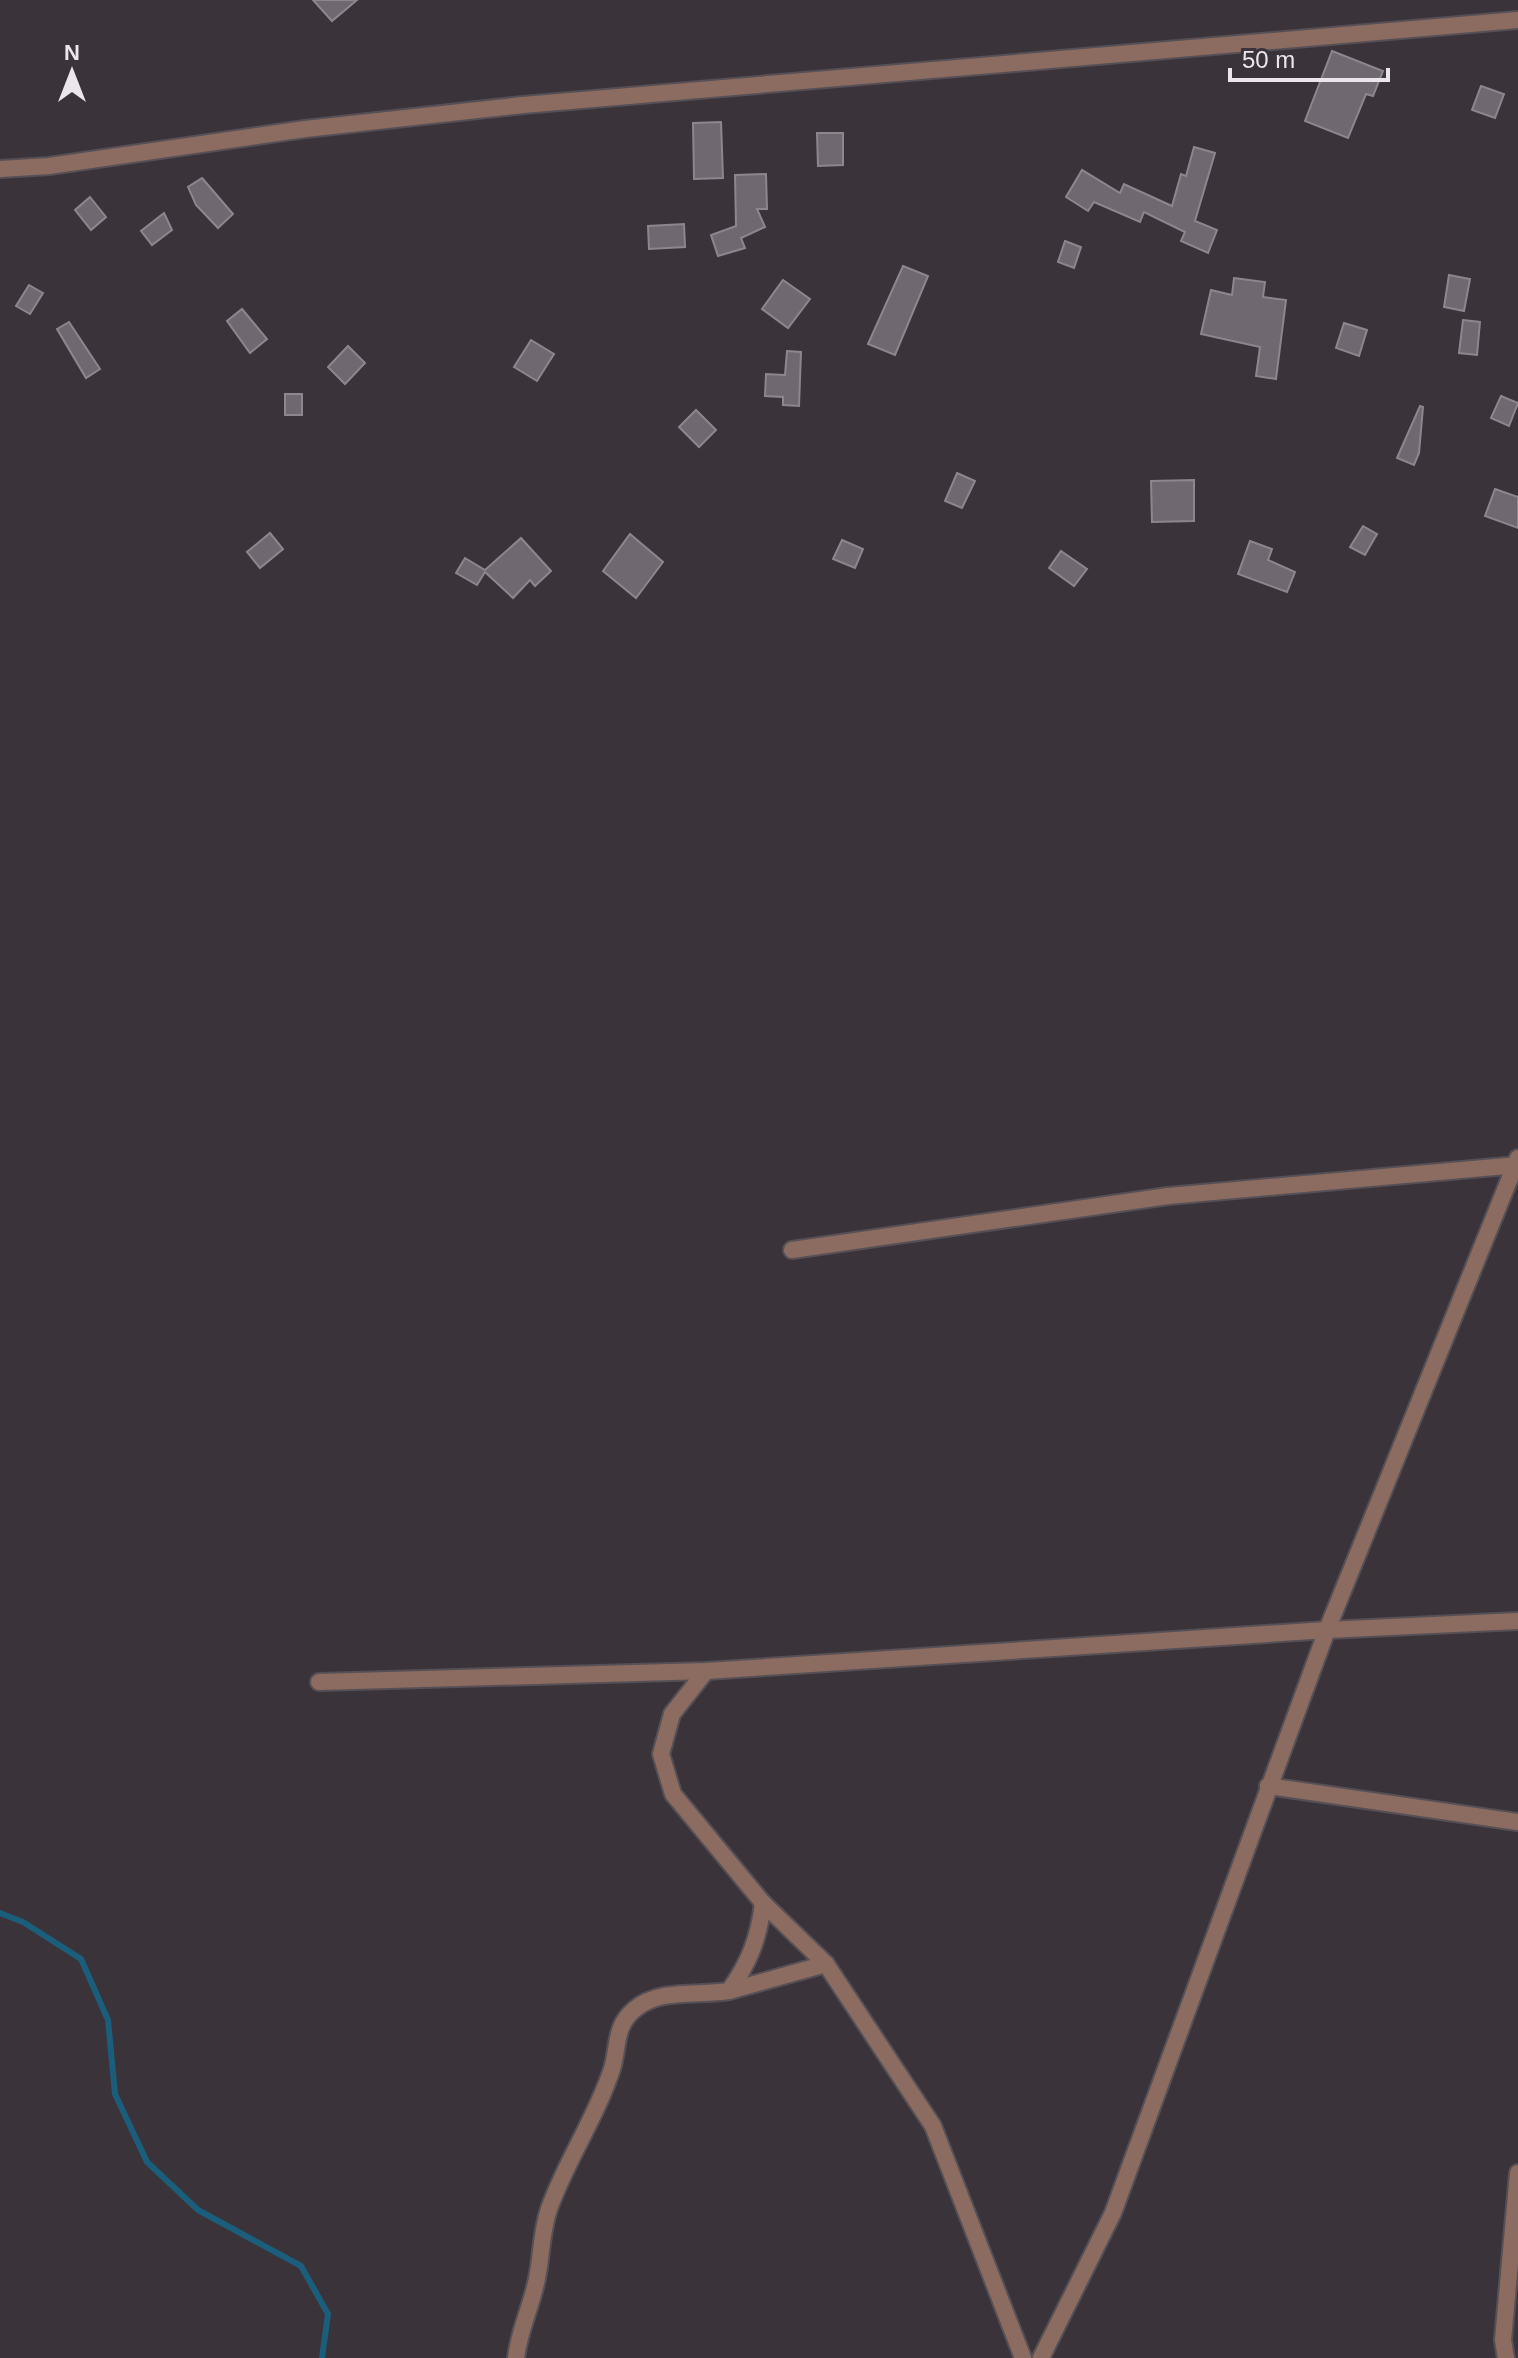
<svg xmlns="http://www.w3.org/2000/svg" width="1518" height="2358" viewBox="0 0 1518 2358" font-family="Arial,sans-serif">
<style>
.lines{fill:none;stroke-linecap:round;stroke-linejoin:round}
.stream{stroke:#1b5e7b;stroke-width:6}
.building{fill:#6f6871;stroke:#8c868f;stroke-width:2}
.street-casing{stroke:#565056;stroke-width:20}
.street{stroke:#8c6c60;stroke-width:16}
</style>
<rect width="100%" height="100%" fill="#3a333a"/>
<g class="lines">
<!-- stream -->
<polyline class="stream" points="0,1913 23,1922 81,1959 108,2020 115,2094 147,2162 198,2210 301,2266 328,2314 322,2358"/>
</g>
<!-- building -->
<g class="building">
<polygon points="313,0 357,0 332,21"/>
<polygon points="1332,51 1383,71 1373,96 1366,94 1348,138 1305,121"/>
<polygon points="1481,86 1504,94 1495,118 1472,110"/>
<polygon points="721,122 723,178 694,179 693,123"/>
<polygon points="817,133 843,133 843,165 818,166"/>
<polygon points="1194,147 1215,153 1195,221 1217,230 1208,253 1181,241 1185,232 1144,212 1140,222 1094,202 1088,211 1066,197 1082,170 1120,193 1124,184 1172,206 1181,174 1186,176"/>
<polygon points="766,174 767,209 757,209 765,227 741,238 745,248 718,256 711,235 736,226 735,175"/>
<polygon points="202,178 233,214 218,228 196,205 188,187"/>
<polygon points="90,197 106,217 91,230 75,210"/>
<polygon points="164,213 172,230 152,245 141,231"/>
<polygon points="684,224 685,247 649,249 648,226"/>
<polygon points="1065,241 1081,247 1074,268 1058,262"/>
<polygon points="903,266 928,276 895,355 868,344"/>
<polygon points="1449,275 1470,279 1464,311 1444,307"/>
<polygon points="1234,278 1265,282 1263,297 1286,300 1276,379 1256,376 1260,347 1201,334 1211,290 1232,295"/>
<polygon points="783,280 810,299 788,328 762,309"/>
<polygon points="29,285 43,293 30,314 16,306"/>
<polygon points="242,309 267,339 250,353 227,321"/>
<polygon points="1463,320 1480,322 1477,355 1459,353"/>
<polygon points="69,322 100,369 86,378 57,329"/>
<polygon points="1344,323 1367,330 1359,356 1336,348"/>
<polygon points="531,340 554,354 537,381 514,367"/>
<polygon points="348,346 365,363 345,384 328,367"/>
<polygon points="787,351 801,352 799,406 783,405 783,397 765,396 766,374 785,375"/>
<rect x="285" y="394" width="17" height="21"/>
<polygon points="1501,396 1518,403 1509,426 1491,418"/>
<polygon points="1420,406 1423,407 1419,453 1414,465 1397,458"/>
<polygon points="696,410 716,430 699,447 679,427"/>
<polygon points="957,473 975,481 962,508 945,501"/>
<polygon points="1194,480 1194,521 1152,522 1151,481"/>
<polygon points="1495,489 1518,497 1518,528 1485,516"/>
<polygon points="1363,526 1377,534 1365,555 1350,547"/>
<polygon points="270,533 283,549 260,568 247,552"/>
<polygon points="630,534 663,562 636,598 603,571"/>
<polygon points="521,538 551,571 535,586 530,580 513,598 485,572 477,585 456,573 465,558 485,570"/>
<polygon points="842,540 863,549 855,568 833,559"/>
<polygon points="1250,541 1272,549 1268,560 1295,572 1287,592 1238,574"/>
<polygon points="1061,551 1087,569 1074,586 1049,568"/>
</g>
<g class="lines">
<defs>
<g id="street">
<polyline points="0,169 49,166 305,129 523,105 1518,20"/>
<polyline points="792,1250 1168,1196 1518,1165"/>
<polyline points="706,1671 672,1714 661,1754 673,1794 763,1903 826,1964 933,2126 1023,2358"/>
<polyline points="319,1682 706,1671 1327,1630 1518,1621"/>
<polyline points="1268,1786 1518,1822"/>
<polyline points="729,1991 826,1964"/>
<path d="M516,2358C519,2332 529,2312 535,2287C542,2262 540,2235 549,2209C566,2161 596,2118 612,2069C619,2046 614,2026 635,2009C660,1988 697,1996 729,1991C749,1963 759,1938 763,1903"/>
<polyline points="1041,2358 1113,2213 1327,1630 1518,1158"/>
<polyline points="1506,2358 1503,2340 1518,2173"/>
</g>
</defs>
<!-- street casing -->
<use href="#street" class="street-casing"/>
<!-- street -->
<use href="#street" class="street"/>
</g>
<!-- north arrow -->
<g transform="translate(72 72)" stroke="#3a333a" stroke-width="6" paint-order="stroke">
<path d="M0-6L14 30L0 20L-14 30Z" fill="#ebe6eb"/>
<text y="-12" font-size="22" font-weight="bold" text-anchor="middle" fill="#ebe6eb">N</text>
</g>
<!-- scale -->
<path d="M1230 68v12h158v-12" fill="none" stroke="#ebe6eb" stroke-width="4"/>
<text x="1242" y="68" font-size="24" fill="#ebe6eb" stroke="#3a333a" stroke-width="6" paint-order="stroke">50 m</text>
</svg>
